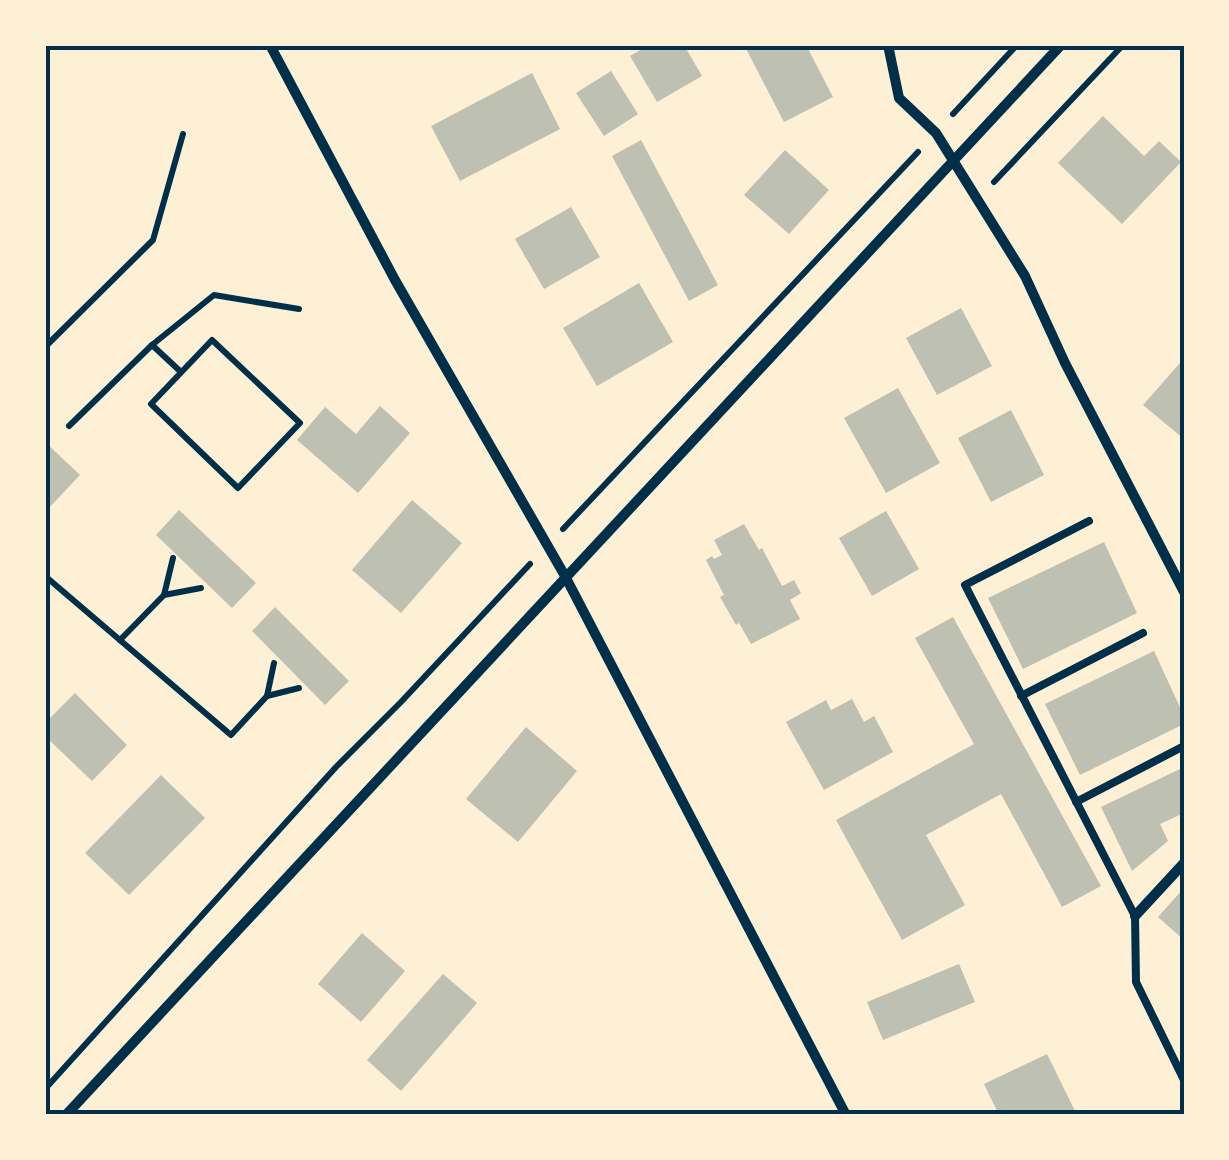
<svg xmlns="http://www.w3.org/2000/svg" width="1229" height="1160" viewBox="0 0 1229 1160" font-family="Signika,sans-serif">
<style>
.building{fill:#bec0b2}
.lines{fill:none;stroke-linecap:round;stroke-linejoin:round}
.path{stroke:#003049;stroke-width:6}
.service{stroke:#003049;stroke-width:8}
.minor{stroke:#003049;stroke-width:10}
.neatline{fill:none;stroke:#003049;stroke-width:4}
</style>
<rect width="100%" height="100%" fill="#fdf0d5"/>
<!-- building -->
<g class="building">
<polygon points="649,45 684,45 702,76 657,102 630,56"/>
<polygon points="744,45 806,45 833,97 784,122"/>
<polygon points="611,71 638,114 604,136 576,93"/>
<polygon points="532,73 560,129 460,181 431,126"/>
<polygon points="1103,116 1144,156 1159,141 1181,162 1122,224 1058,163"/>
<polygon points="641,140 718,285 689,301 612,156"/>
<polygon points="785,150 829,190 789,234 744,195"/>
<polygon points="571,207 600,257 544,289 515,239"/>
<polygon points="639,283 673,342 597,386 563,328"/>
<polygon points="961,308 992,366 937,395 906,338"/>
<polygon points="1180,363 1184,366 1184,439 1143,405"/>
<polygon points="898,388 940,463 886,493 844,418"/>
<polygon points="380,406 410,433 358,493 297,440 325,407 356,434"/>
<polygon points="1011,410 1044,475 991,502 958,438"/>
<polygon points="45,442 80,475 45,512"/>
<polygon points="412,500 462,543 401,613 352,570"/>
<polygon points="179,510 256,583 232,608 156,535"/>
<polygon points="886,511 919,569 872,596 839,538"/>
<polygon points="744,524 759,550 762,548 782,586 794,580 801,593 790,600 800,619 751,644 739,623 736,625 720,597 724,595 706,560 712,556 714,559 722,555 714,540"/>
<polygon points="1104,542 1137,613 1023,669 988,598"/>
<polygon points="275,607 349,681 325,705 252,631"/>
<polygon points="953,617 1101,886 1062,907 1001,794 926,835 965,905 902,940 836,820 974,744 915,638"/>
<polygon points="1154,651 1184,716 1184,724 1080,775 1045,704"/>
<polygon points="75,693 127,745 92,781 45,736 45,723"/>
<polygon points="852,699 864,722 874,716 893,752 824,790 786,722 826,700 831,710"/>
<polygon points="526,727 577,771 518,842 466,799"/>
<polygon points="1184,767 1184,813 1160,824 1168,841 1132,871 1101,807"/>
<polygon points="161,775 205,818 129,895 85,853"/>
<polygon points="1184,888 1184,940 1158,917"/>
<polygon points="362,933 405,971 361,1022 318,984"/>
<polygon points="959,964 975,1002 883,1040 867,1002"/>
<polygon points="443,974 477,1003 401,1091 367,1060"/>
<polygon points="1047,1054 1077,1115 999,1115 984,1084"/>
</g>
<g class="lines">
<!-- path -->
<g class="path">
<polyline points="953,114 1017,45"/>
<polyline points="994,182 1123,45"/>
<polygon points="212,340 300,423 238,488 151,404"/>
<polyline points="152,345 181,372"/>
<polyline points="45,347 153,240 183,134"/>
<polyline points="69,426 152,345 214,295 299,309"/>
<polyline points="563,529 918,152"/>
<polyline points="45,576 231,735 267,696 274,663"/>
<polyline points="164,595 201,588"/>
<polyline points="120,640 164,595 173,558"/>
<polyline points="267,696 299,688"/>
<polyline points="45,1089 336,767 401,702 530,564"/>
</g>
<!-- service -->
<g class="service">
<polyline points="1089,521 965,585 1135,916 1136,982 1184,1080"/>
<polyline points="1021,696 1143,633"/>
<polyline points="1076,802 1184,746"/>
</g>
<!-- minor -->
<g class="minor">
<polyline points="270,45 395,280 565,576 846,1115"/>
<polyline points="888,45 899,98 936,133 1025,276 1065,363 1184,592"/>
<polyline points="1135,916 1184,863"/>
<polyline points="66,1115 1061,45"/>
</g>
</g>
<!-- border -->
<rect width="1229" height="1160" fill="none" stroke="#fdf0d5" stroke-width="95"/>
<rect x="48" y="48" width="1134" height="1064" class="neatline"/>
</svg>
